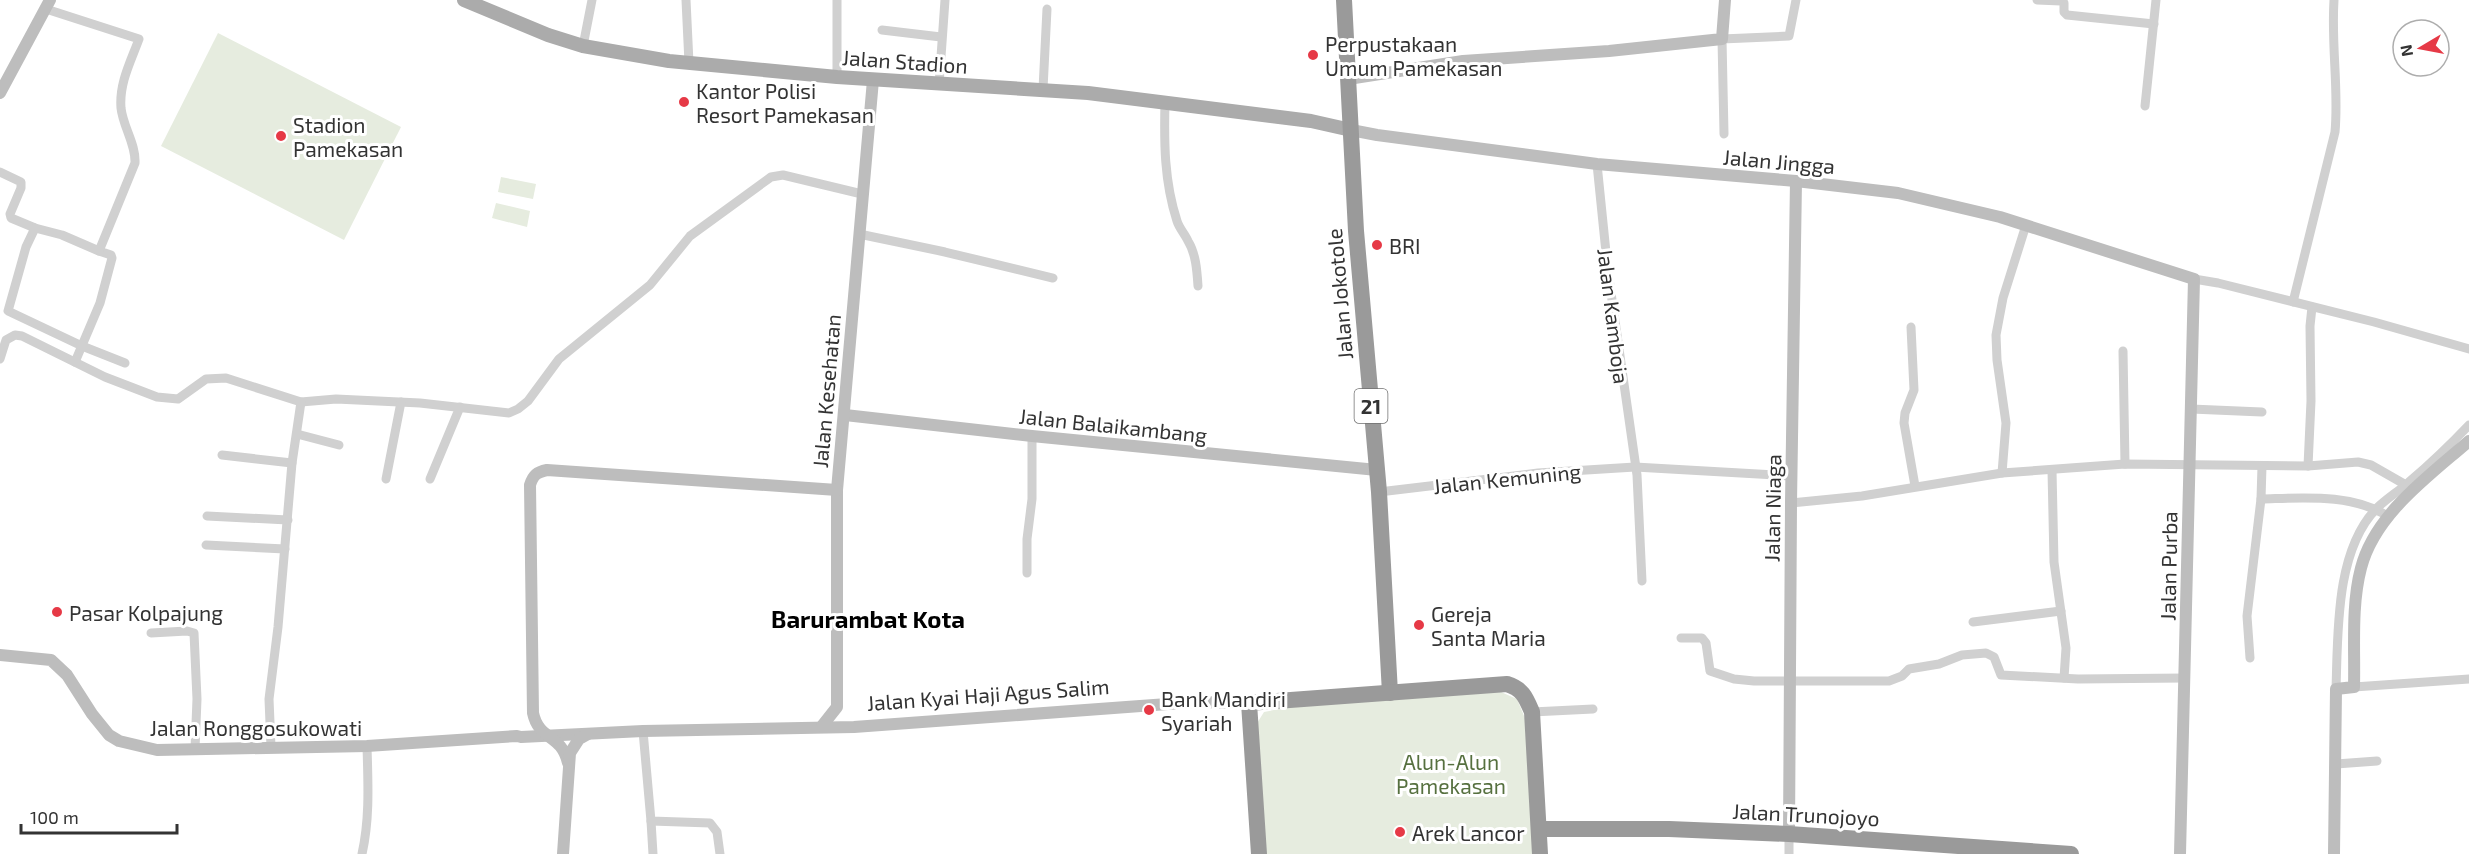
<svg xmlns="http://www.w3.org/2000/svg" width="2469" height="854" viewBox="0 0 2469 854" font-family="'Exo 2',sans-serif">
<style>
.green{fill:#e6ecdf}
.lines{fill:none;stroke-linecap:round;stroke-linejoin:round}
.street{stroke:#d0d0d0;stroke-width:9}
.secondary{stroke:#bdbdbd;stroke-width:12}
.primary{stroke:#ababab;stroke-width:14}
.highway{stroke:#9a9a9a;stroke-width:16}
.poi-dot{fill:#e63946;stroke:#fff;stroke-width:2}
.labels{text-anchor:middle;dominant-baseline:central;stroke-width:6;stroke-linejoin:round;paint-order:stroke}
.shield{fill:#fff;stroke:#707070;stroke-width:1.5}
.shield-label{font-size:20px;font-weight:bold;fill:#333}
.poi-label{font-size:21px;fill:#333;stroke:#fff;text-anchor:start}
.street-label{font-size:21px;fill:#333;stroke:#fff}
.park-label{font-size:21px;fill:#56703f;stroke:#fff}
.quarter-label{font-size:24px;font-weight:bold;fill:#000;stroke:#fff}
</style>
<rect width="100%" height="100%" fill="#fff"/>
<!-- green -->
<g class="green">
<polygon points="218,33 401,127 344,240 161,146"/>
<polygon points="501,177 536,184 533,199 498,192"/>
<polygon points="496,203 530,211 527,227 492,218"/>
<polygon points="1501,692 1517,699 1529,728 1536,854 1262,854 1254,728 1264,712 1319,701"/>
</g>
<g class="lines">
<!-- street -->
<g class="street">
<polyline points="686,0 689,63"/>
<polyline points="2037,0 2061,1 2064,3 2064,12 2067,15 2154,24"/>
<path d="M46,9L139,39C131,61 119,83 121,108C123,127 136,144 135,163L99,251L111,255L112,258L100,303L75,362"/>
<polyline points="882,30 941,37"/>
<polyline points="583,46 592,0"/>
<polyline points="837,77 837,0"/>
<polyline points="939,85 945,0"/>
<polyline points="1043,89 1047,9"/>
<path d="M1165,101C1164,142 1164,181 1177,221C1179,228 1185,234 1188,241C1196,254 1197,271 1198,286"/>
<polyline points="2145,106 2156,0"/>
<polyline points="1724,134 1722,39 1789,36 1796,0"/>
<polyline points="1597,164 1608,272 1637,475 1642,581"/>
<polyline points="0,172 21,182 21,188 10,214 11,218 35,228 62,235 99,251"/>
<polyline points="35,228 26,247 8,311 82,346 125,363"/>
<polyline points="859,234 945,252 1053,278"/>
<polyline points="2194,279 2218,283 2374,322 2469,349"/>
<path d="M2293,302L2335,132C2339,89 2331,45 2334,0"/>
<polyline points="1911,327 1914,390 1905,413 1904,423 1915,486"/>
<polyline points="2123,351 2125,464"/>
<polyline points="0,359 6,340 15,335 22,336 105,377 157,397 178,399 206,379 226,378 301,402 336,399 420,403 509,413 518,409 528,401 559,359 650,285 690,236 771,177 783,175 862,194"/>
<polyline points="2191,409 2262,412"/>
<polyline points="297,434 339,445"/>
<polyline points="222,455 292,463"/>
<path d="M2262,466L2261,499C2302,498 2353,493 2389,517"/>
<polyline points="2308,466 2311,401 2310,326 2312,307"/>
<polyline points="2052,470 2054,562 2066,648 2064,678"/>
<polyline points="2002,473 2006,423 1997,360 1996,335 2003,298 2026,225"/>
<polyline points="386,479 401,402"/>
<polyline points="430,479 460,407"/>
<polyline points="1379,492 1538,473 1635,467 1791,476"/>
<polyline points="1791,503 1862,496 2002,473 2125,464 2308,466 2358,462 2371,465 2406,485"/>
<polyline points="207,516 288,520"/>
<polyline points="206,545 285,549"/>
<polyline points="1027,573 1027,539 1032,499 1032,436"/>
<polyline points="1973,622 2061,611"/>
<polyline points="151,633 187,631 194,633 197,699 195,749"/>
<polyline points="1681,638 1702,638 1706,643 1710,671 1734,679 1754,681 1889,681 1902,676 1909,669 1939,664 1962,655 1986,653 1994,657 2001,675 2078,679 2185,678"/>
<polyline points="2250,658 2247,616 2261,499"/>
<polyline points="2354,687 2469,679"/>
<path d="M2336,689C2338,634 2335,550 2377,508C2386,499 2399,491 2409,482C2430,464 2450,445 2469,425"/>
<polyline points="1532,712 1593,709"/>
<polyline points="643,731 651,821 710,823 717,832 720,854"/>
<polyline points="271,747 269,699 278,627 292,463 301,402"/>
<polyline points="2336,764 2377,761"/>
<polyline points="651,821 653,854"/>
<path d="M362,854C370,818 368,783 367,746"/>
<polyline points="1789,854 1789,834"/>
</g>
<!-- secondary -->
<g class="secondary">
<polyline points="1348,79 1463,61 1609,51 1722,39 1725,0"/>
<polyline points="0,93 50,0"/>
<polyline points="1351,130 1377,135 1597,164 1796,181 1898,193 2000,217 2194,279 2180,854"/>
<polyline points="845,415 1032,436 1377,470"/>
<polyline points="0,655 51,660 67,675 92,714 109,735 119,741 157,750 367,746 517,736 521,737 643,731 854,727 1195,702 1249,703"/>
<polyline points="822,726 837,707 837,490 873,80"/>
<path d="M568,763C561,733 539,741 533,713L530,485C533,475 537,472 547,470L837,490"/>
<polyline points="1789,834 1791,503 1796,181"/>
<polyline points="563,854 570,753 579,739 588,734"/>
<path d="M2334,854L2336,689L2354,687C2355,649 2351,606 2361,568C2375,514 2429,476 2469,441"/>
</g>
<!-- primary -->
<polyline class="primary" points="464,0 548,35 583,46 669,61 837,77 1088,93 1311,121 1351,130"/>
<!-- highway -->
<g class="highway">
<polyline points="1344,0 1356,231 1379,492 1390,693"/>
<polyline points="1539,829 1669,829 1789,834 2071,854"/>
<path d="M1259,854L1249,703L1507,684C1523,689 1526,698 1532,712L1540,854"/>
</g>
</g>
<!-- markers -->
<g class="poi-dot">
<circle cx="1313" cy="55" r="6"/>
<circle cx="684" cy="102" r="6"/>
<circle cx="281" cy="136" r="6"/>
<circle cx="1377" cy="245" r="6"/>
<circle cx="57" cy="612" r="6"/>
<circle cx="1419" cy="625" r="6"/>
<circle cx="1149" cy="710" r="6"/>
<circle cx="1400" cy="832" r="6"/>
</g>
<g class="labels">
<!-- shield labels -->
<rect class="shield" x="1354.5" y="389" width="33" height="34" rx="4.5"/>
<g class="shield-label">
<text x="1371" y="406">21</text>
</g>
<!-- poi labels -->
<g class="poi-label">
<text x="1325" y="43">Perpustakaan<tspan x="1325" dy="24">Umum Pamekasan</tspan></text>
<text x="696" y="90">Kantor Polisi<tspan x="696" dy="24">Resort Pamekasan</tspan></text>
<text x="293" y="124">Stadion<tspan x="293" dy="24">Pamekasan</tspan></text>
<text x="1389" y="245">BRI</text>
<text x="69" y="612">Pasar Kolpajung</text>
<text x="1431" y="613">Gereja<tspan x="1431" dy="24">Santa Maria</tspan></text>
<text x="1161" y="698">Bank Mandiri<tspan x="1161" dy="24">Syariah</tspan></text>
<text x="1412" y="832">Arek Lancor</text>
</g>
<!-- street labels -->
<g class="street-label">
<text transform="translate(905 61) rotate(4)">Jalan Stadion</text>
<text transform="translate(1779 161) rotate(5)">Jalan Jingga</text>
<text transform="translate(1339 294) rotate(-95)">Jalan Jokotole</text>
<text transform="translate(1614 316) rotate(83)">Jalan Kamboja</text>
<text transform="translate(826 391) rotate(-85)">Jalan Kesehatan</text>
<text transform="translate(1113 425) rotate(6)">Jalan Balaikambang</text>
<text transform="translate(1507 478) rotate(-6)">Jalan Kemuning</text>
<text transform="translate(1772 508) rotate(-89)">Jalan Niaga</text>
<text transform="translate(2168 566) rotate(-89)">Jalan Purba</text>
<text transform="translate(988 694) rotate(-4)">Jalan Kyai Haji Agus Salim</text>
<text x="256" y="727">Jalan Ronggosukowati</text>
<text transform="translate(1806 814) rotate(3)">Jalan Trunojoyo</text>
</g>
<!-- park labels -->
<g class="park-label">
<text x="1451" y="761">Alun-Alun<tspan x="1451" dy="24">Pamekasan</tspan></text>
</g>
<!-- quarter labels -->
<g class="quarter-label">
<text x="868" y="618">Barurambat Kota</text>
</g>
</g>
<!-- north arrow -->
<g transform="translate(2421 48) rotate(260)"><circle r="28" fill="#ffffff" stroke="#adadad" stroke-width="1.5"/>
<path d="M0-4.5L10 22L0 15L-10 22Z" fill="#e63946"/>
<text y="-9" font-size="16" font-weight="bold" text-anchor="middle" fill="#333333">N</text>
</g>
<!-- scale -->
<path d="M21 824v9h156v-9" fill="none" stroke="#333333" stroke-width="3"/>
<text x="30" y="824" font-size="18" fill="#333333" stroke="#ffffff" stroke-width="4.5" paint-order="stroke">100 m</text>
</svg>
